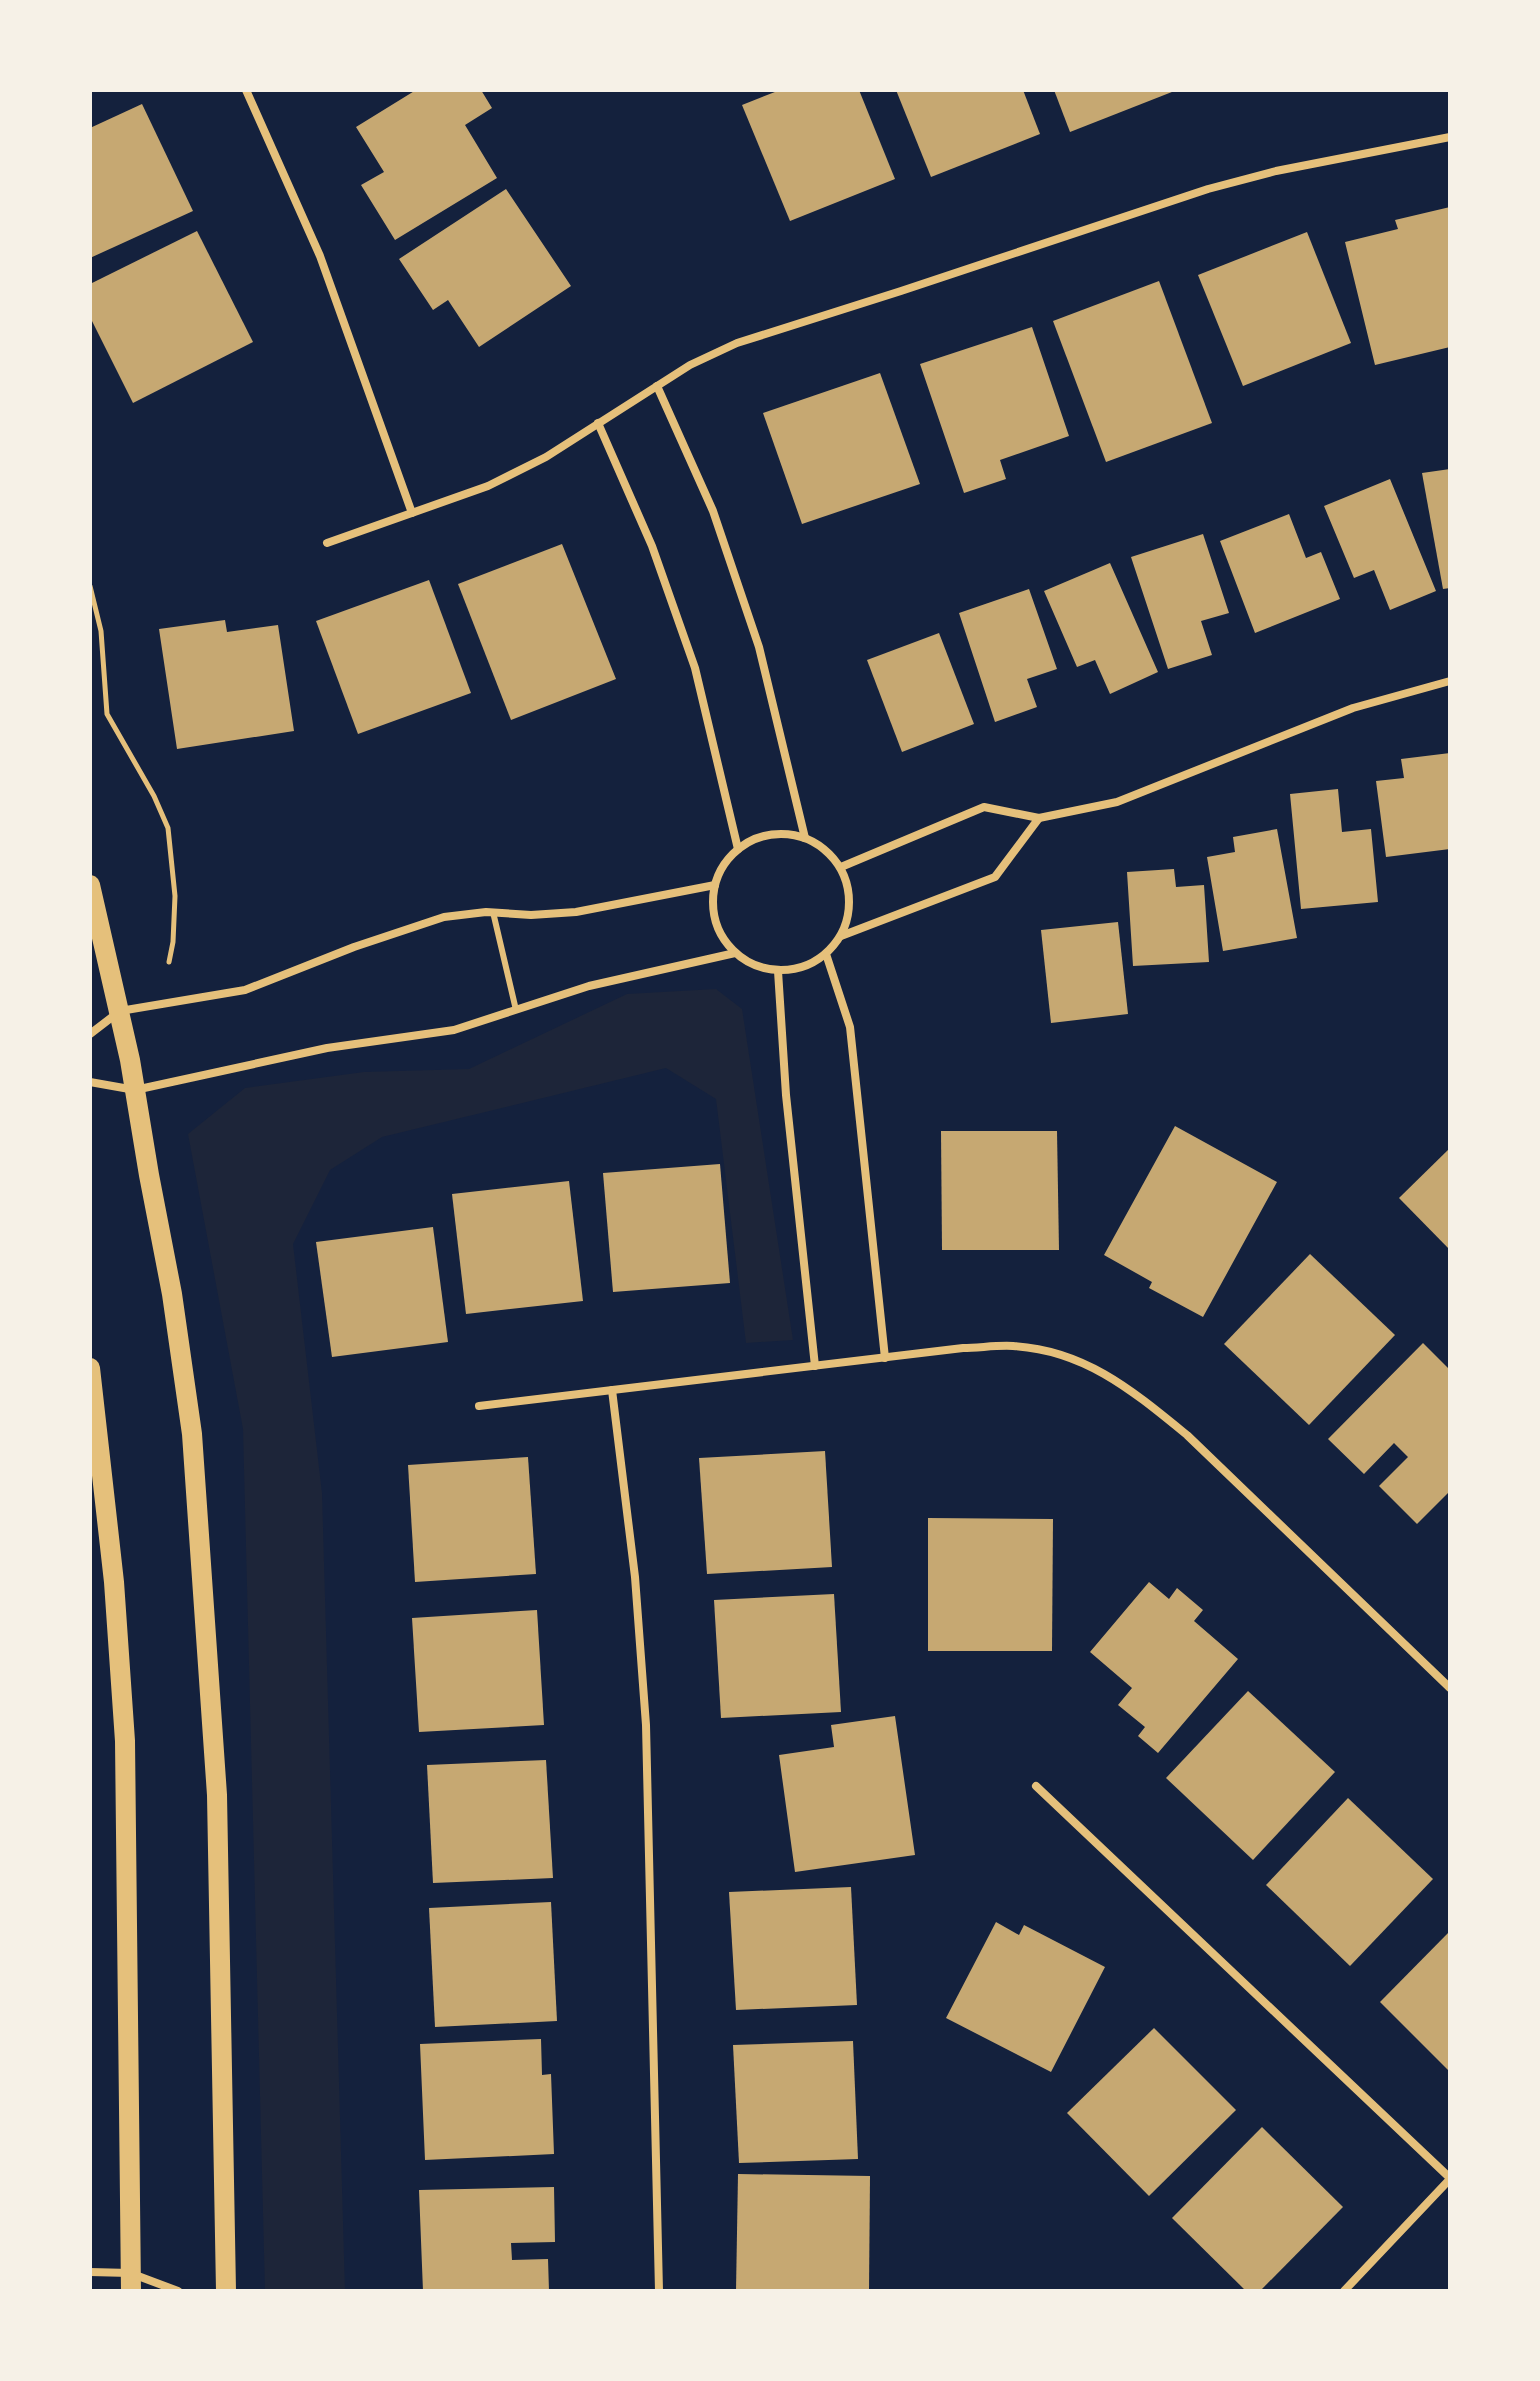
<svg xmlns="http://www.w3.org/2000/svg" width="1540" height="2381" viewBox="0 0 1540 2381" font-family="'Work Sans',sans-serif">
<style>
.green{fill:#1d2539}
.building{fill:#c6a872}
.lines{fill:none;stroke-linecap:round;stroke-linejoin:round}
.path{stroke:#e5c07b;stroke-width:5}
.service{stroke:#e5c07b;stroke-width:6}
.minor{stroke:#e5c07b;stroke-width:8}
.primary{stroke:#e5c07b;stroke-width:20}
</style>
<rect width="100%" height="100%" fill="#14213d"/>
<!-- green -->
<polygon class="green" points="716,989 742,1009 793,1340 746,1343 716,1099 666,1068 382,1137 330,1170 293,1244 322,1493 345,2291 265,2291 243,1429 188,1134 245,1088 364,1072 469,1069 627,994"/>
<!-- building -->
<g class="building">
<polygon points="416,90 481,90 492,108 465,125 497,178 395,240 361,185 384,172 356,127"/>
<polygon points="780,90 859,90 895,179 790,221 742,105"/>
<polygon points="896,90 1023,90 1040,134 931,177"/>
<polygon points="1054,90 1177,90 1070,132"/>
<polygon points="142,104 193,211 90,258 90,128"/>
<polygon points="506,189 571,286 479,347 448,300 433,310 399,259"/>
<polygon points="1450,207 1450,347 1375,365 1345,242 1398,229 1395,220"/>
<polygon points="197,231 253,342 133,403 90,317 90,284"/>
<polygon points="1307,232 1351,343 1243,386 1198,275"/>
<polygon points="1159,281 1212,423 1106,462 1053,321"/>
<polygon points="1032,327 1069,436 1000,460 1006,479 964,493 920,364"/>
<polygon points="880,373 920,484 802,524 763,413"/>
<polygon points="1450,469 1450,588 1443,589 1422,473"/>
<polygon points="1390,479 1436,591 1390,610 1374,570 1354,578 1324,506"/>
<polygon points="1289,514 1306,558 1321,552 1340,599 1255,633 1220,541"/>
<polygon points="1203,534 1229,613 1201,621 1212,655 1168,669 1131,557"/>
<polygon points="562,544 616,679 511,720 458,584"/>
<polygon points="1110,563 1158,672 1110,694 1095,660 1077,667 1044,591"/>
<polygon points="429,580 471,693 358,734 316,621"/>
<polygon points="1029,589 1057,669 1027,679 1037,707 995,722 959,613"/>
<polygon points="225,620 227,632 278,625 294,731 177,749 159,629"/>
<polygon points="939,633 974,724 902,752 867,660"/>
<polygon points="1450,753 1450,849 1386,857 1376,781 1404,778 1401,759"/>
<polygon points="1338,789 1342,832 1371,829 1378,902 1301,909 1290,794"/>
<polygon points="1277,829 1297,938 1223,951 1207,857 1235,852 1233,837"/>
<polygon points="1174,869 1176,887 1204,885 1209,962 1133,966 1127,872"/>
<polygon points="1118,922 1128,1014 1051,1023 1041,930"/>
<polygon points="1175,1126 1277,1182 1203,1317 1149,1288 1152,1282 1104,1255"/>
<polygon points="941,1131 1057,1131 1059,1250 942,1250"/>
<polygon points="1450,1148 1450,1250 1399,1198"/>
<polygon points="720,1164 730,1283 613,1292 603,1173"/>
<polygon points="569,1181 583,1301 466,1314 452,1194"/>
<polygon points="433,1227 448,1342 332,1357 316,1242"/>
<polygon points="1310,1254 1395,1335 1309,1425 1224,1344"/>
<polygon points="1423,1343 1450,1370 1450,1491 1417,1524 1379,1486 1408,1457 1394,1443 1364,1474 1328,1439"/>
<polygon points="825,1451 832,1567 707,1574 699,1458"/>
<polygon points="528,1457 536,1574 415,1582 408,1465"/>
<polygon points="928,1518 1053,1519 1052,1651 928,1651"/>
<polygon points="1149,1582 1169,1599 1177,1588 1203,1610 1194,1621 1238,1659 1158,1753 1138,1736 1145,1727 1118,1705 1132,1688 1090,1652"/>
<polygon points="834,1594 841,1712 721,1718 714,1600"/>
<polygon points="537,1610 544,1725 419,1732 412,1618"/>
<polygon points="1248,1691 1335,1772 1253,1860 1166,1778"/>
<polygon points="895,1716 915,1855 795,1872 779,1755 834,1747 831,1725"/>
<polygon points="546,1760 553,1878 433,1883 427,1765"/>
<polygon points="1348,1798 1433,1879 1350,1966 1266,1885"/>
<polygon points="851,1887 857,2005 736,2010 729,1892"/>
<polygon points="551,1902 557,2021 435,2027 429,1908"/>
<polygon points="996,1922 1019,1935 1024,1925 1105,1967 1051,2072 946,2018"/>
<polygon points="1450,1931 1450,2072 1380,2002"/>
<polygon points="1154,2028 1236,2110 1149,2196 1067,2113"/>
<polygon points="541,2039 542,2075 551,2074 554,2154 425,2160 420,2044"/>
<polygon points="853,2041 858,2159 739,2163 733,2045"/>
<polygon points="1262,2127 1343,2207 1260,2291 1246,2291 1172,2218"/>
<polygon points="738,2174 870,2176 869,2291 736,2291"/>
<polygon points="554,2187 555,2242 511,2243 512,2260 548,2259 549,2291 423,2291 419,2190"/>
</g>
<g class="lines">
<!-- path -->
<polyline class="path" points="90,586 101,631 107,714 154,796 168,828 175,896 173,942 169,962"/>
<!-- service -->
<polyline class="service" points="493,912 516,1010"/>
<!-- minor -->
<g class="minor">
<polyline points="246,90 320,256 412,513"/>
<polyline points="657,386 713,511 759,647 805,838"/>
<polyline points="598,423 652,546 695,668 738,849"/>
<polyline points="327,543 488,486 546,457 690,365 737,343 901,291 1208,189 1276,171 1450,137"/>
<polyline points="1039,818 1117,802 1353,708 1450,681"/>
<circle cx="781" cy="902" r="68"/>
<polyline points="841,867 984,807 1039,818 995,877 841,936"/>
<polyline points="826,954 850,1027 885,1358"/>
<polyline points="778,971 786,1095 815,1366"/>
<polyline points="90,1034 120,1011 245,990 354,947 444,917 486,912 531,915 576,912 715,885"/>
<polyline points="90,1082 135,1090 327,1048 454,1030 589,986 735,953"/>
<polyline points="612,1390 635,1577 646,1725 659,2291"/>
<path d="M479,1406L963,1348C979,1348 996,1345 1013,1346C1085,1350 1133,1391 1187,1435L1450,1688"/>
<polyline points="1036,1786 1450,2178"/>
<polyline points="90,2272 130,2273 178,2291"/>
<polyline points="1344,2291 1450,2179"/>
</g>
<!-- primary -->
<g class="primary">
<polyline points="90,885 130,1060 149,1175 172,1294 192,1434 217,1795 226,2291"/>
<polyline points="90,1368 114,1582 125,1741 131,2291"/>
</g>
</g>
<!-- border -->
<rect width="1540" height="2381" fill="none" stroke="#f6f1e7" stroke-width="184"/>
</svg>
